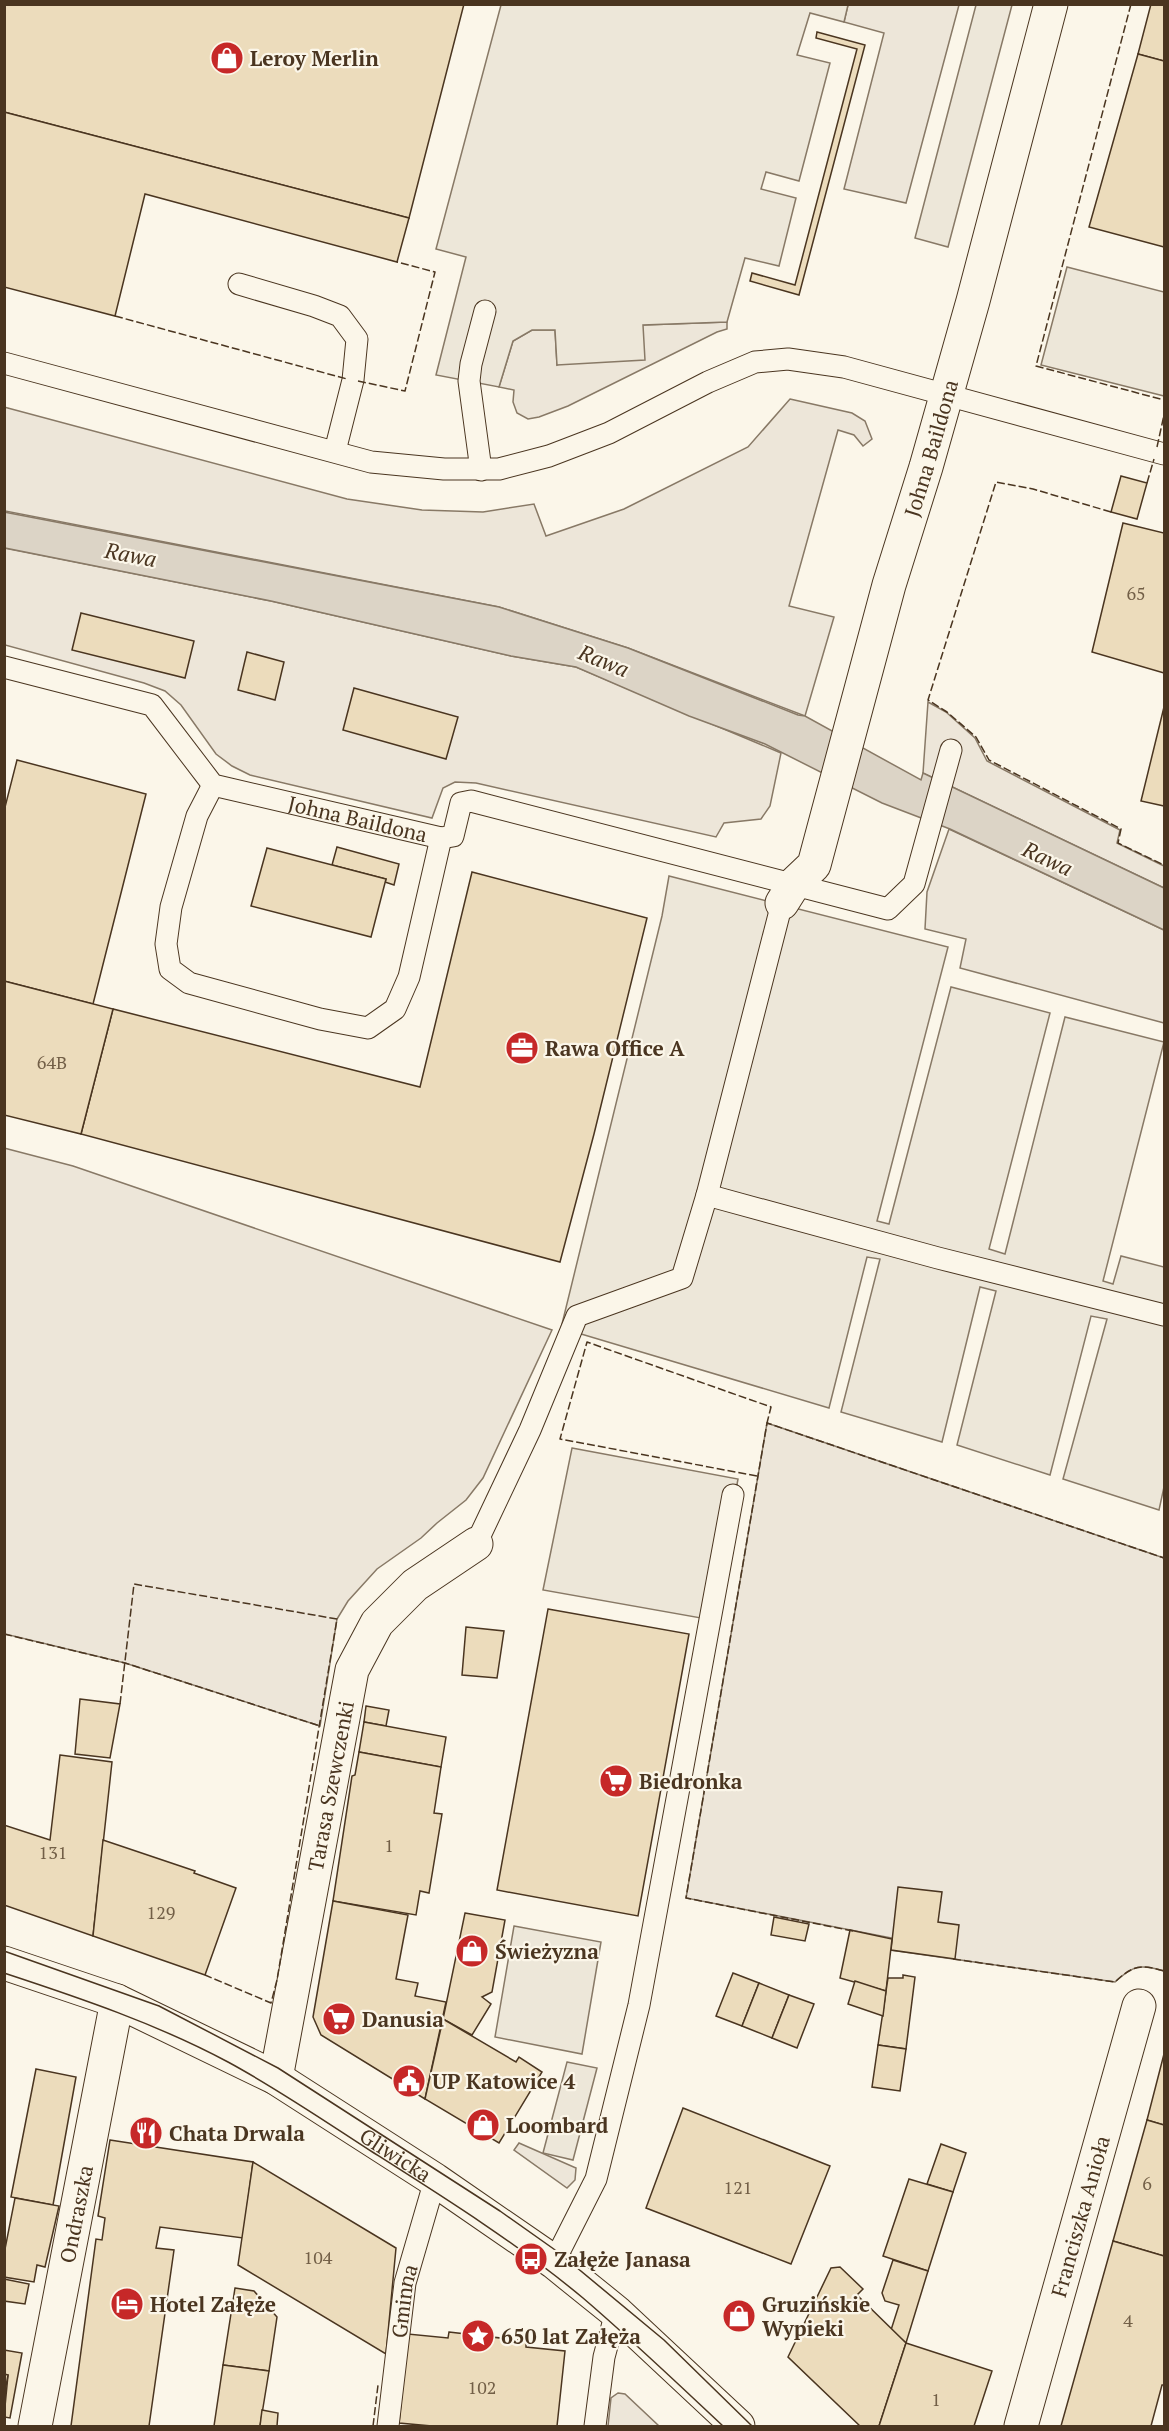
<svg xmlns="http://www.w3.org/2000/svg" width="1169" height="2431" viewBox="0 0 1169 2431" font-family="'PT Serif',serif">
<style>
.green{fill:#ede6d9;stroke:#887966;stroke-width:1.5}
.parking{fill:#ede7d9;stroke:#887966;stroke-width:1.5}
.water{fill:#dcd4c6;stroke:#887966;stroke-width:1.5}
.building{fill:#ecdcbc;stroke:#4a3520;stroke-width:1.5}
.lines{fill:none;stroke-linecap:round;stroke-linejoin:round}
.service-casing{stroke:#4a3520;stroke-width:23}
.minor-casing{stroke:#4a3520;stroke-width:35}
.tertiary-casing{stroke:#4a3520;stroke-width:35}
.service{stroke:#fbf6e9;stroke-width:21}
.minor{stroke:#fbf6e9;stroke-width:33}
.tertiary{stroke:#fbf6e9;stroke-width:33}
.tram{stroke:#4a3520;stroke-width:1.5}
.fence{stroke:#4a3520;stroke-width:1.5;stroke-dasharray:8 3;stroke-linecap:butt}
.labels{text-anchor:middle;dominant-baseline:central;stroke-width:4.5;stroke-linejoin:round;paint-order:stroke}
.number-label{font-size:18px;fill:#725f47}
.poi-label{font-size:21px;font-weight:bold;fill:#4a3520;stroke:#fbf6e9;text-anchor:start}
.street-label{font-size:21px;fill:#4a3520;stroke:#fbf6e9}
.water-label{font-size:22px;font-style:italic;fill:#4a3520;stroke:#fbf6e9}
</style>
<rect width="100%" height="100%" fill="#fbf6e9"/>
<!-- green -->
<g class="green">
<polygon points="848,5 959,5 906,203 844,189 884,33 844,22"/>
<polygon points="727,322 727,329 717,332 568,406 539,417 528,419 517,413 513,402 514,390 499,387 513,341 532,330 555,330 557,365 643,325"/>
<polygon points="790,399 852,413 865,421 872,439 863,446 854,435 838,430 789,606 834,617 805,716 628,648 499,607 5,511 4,407 347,499 422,510 483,512 534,504 546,536 624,509 748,447"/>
<polygon points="4,548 271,601 511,656 576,667 781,753 770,806 761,819 724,823 716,837 476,783 455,782 443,788 432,818 250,775 232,766 216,754 181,705 165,691 144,683 5,645"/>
<polygon points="928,702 946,712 975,738 987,761 1120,830 1117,843 1164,866 1164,888 923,773"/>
<polygon points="949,829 1164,930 1164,1023 960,968 966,939 925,929 927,892"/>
<polygon points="4,1148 73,1166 552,1330 483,1478 466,1500 437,1523 421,1538 377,1569 348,1601 337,1619 320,1726 125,1663 5,1634"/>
<path d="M767,1423L1164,1558V1971C1141,1964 1133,1965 1115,1982L891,1950L892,1938L686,1898Z"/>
<polygon points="519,2143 576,2168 575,2180 567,2188 514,2150"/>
<polygon points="618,2393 625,2394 659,2426 608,2426 611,2398"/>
</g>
<!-- parking -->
<g class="parking">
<polygon points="501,5 848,5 844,22 810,13 797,55 830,63 799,181 766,172 761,189 796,198 779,266 745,258 727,322 643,325 645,360 557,365 555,330 532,330 513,341 499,387 436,375 466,257 436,249"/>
<polygon points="976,5 1012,5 948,247 915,238"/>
<polygon points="1067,267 1164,292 1164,396 1041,365"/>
<polygon points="669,876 948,947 877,1221 889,1224 951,987 1050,1013 989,1249 1005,1254 1065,1017 1164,1042 1103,1281 1113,1284 1121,1256 1164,1267 1164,1487 1159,1510 1063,1479 1107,1319 1091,1316 1050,1475 957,1445 996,1291 980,1287 942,1442 841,1412 880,1259 867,1257 829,1408 561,1328 662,916"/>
<polygon points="572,1448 738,1479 712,1620 543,1590"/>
<polygon points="514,1926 601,1942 582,2054 495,2037"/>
<polygon points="567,2062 597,2068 573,2160 543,2153"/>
</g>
<!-- water -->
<polygon class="water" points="4,512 499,607 628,648 798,715 805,716 921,780 923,773 1164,888 1164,930 950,829 882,803 765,744 689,716 576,667 511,656 271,601 5,548"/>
<!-- building -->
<g class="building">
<polygon points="4,4 464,4 409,218 4,112"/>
<polygon points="1151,4 1164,4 1164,61 1138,54"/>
<polygon points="817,32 865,45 799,295 750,281 752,273 795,285 857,49 816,38"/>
<polygon points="1138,54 1164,61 1164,247 1089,227"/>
<polygon points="4,112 409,218 397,262 145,194 115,316 4,287"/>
<polygon points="1121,476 1147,483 1137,519 1111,512"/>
<polygon points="1123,523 1164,533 1164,673 1092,652"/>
<polygon points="81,613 194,641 185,678 72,650"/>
<polygon points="247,652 284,662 275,700 238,690"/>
<polygon points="354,688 458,717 446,759 343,730"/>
<polygon points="1164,707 1164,806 1141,801"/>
<polygon points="17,760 146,794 93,1004 4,981 4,811"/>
<polygon points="337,847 399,864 394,885 385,882 386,879 332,865"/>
<polygon points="267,848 386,879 371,937 251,906"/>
<polygon points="472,872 647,918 594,1134 560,1262 81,1134 113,1009 420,1087"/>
<polygon points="4,981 113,1009 81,1134 4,1115"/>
<polygon points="548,1609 689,1634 638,1916 497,1890"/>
<polygon points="466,1627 504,1631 497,1678 462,1675"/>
<polygon points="80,1699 120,1704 110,1758 75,1754"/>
<polygon points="366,1706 389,1710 386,1726 364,1722"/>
<polygon points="364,1722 446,1737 441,1767 359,1752"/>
<polygon points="359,1752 441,1767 434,1813 442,1814 429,1893 420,1891 416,1915 333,1901 352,1776 355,1775"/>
<polygon points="60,1755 112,1762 93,1936 4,1905 4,1825 50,1840"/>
<polygon points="103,1840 195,1871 194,1873 236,1888 205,1975 93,1936"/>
<polygon points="898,1887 942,1892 938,1922 959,1925 955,1959 891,1950"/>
<polygon points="333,1901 408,1915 396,1979 418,1983 415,1996 446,2002 425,2099 321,2035 313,2017"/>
<polygon points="465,1913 505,1920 492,1992 482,1997 491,2004 472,2035 443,2019"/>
<polygon points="774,1917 809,1924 805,1941 771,1935"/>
<polygon points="850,1930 892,1939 886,1991 840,1978"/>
<polygon points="733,1973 759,1983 742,2026 716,2016"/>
<polygon points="903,1975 915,1977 906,2049 878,2045 888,1978 903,1978"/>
<polygon points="855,1981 886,1991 883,2016 848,2004"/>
<polygon points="759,1983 789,1995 772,2038 742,2026"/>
<polygon points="789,1995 814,2004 797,2048 772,2038"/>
<polygon points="443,2019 516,2062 519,2057 542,2072 499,2143 425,2099"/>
<polygon points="878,2045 906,2049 900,2091 872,2087"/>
<polygon points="1164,2054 1164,2125 1147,2120"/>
<polygon points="36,2069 76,2077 53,2205 11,2197"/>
<polygon points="683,2108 830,2166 791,2264 646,2208"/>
<polygon points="1147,2120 1164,2125 1164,2256 1113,2241"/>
<polygon points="110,2140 253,2162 243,2238 160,2227 156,2248 174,2250 149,2426 71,2426 96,2239 102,2240 105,2218 98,2216"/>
<polygon points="941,2144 966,2153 953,2192 927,2184"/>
<polygon points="253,2162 396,2248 386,2354 238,2265"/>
<polygon points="909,2179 953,2192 928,2271 883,2256"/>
<polygon points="15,2198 59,2206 45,2267 37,2265 34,2282 4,2277 4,2254"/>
<polygon points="1113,2241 1164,2256 1164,2385 1162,2385 1151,2426 1061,2426"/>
<polygon points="893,2260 928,2271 906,2343 891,2330 899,2305 885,2301 882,2293"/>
<polygon points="840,2267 863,2289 857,2295 906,2343 879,2426 860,2426 788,2357 831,2268"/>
<polygon points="4,2279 29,2284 25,2304 4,2301"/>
<polygon points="235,2288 254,2291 277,2317 269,2371 223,2365"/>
<polygon points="449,2332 526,2341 526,2347 565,2351 557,2426 432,2426 399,2423 408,2334 448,2338"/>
<polygon points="906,2343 992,2371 974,2426 879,2426"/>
<polygon points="4,2350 22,2353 10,2418 4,2417 8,2375 4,2374"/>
<polygon points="223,2365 269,2371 260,2426 214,2426"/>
<polygon points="4,2374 8,2375 4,2397"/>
<polygon points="262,2410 278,2413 277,2426 260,2426"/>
</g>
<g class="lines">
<defs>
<g id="service">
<polyline points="239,284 314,306 340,316 357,339 353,380 335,451"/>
<polyline points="4,363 371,462 444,469 499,469 549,456 609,433 708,382 755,362 788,359 844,367 1164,454"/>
<polyline points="481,470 469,381 471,364 485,311"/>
<path id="s1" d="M4,667L152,705L213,785L441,838L453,836L461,803L471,801L888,909L914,884L951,750"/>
<polyline points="213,785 197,816 171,907 166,944 170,969 189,983 320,1019 368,1028 395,1009 409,977 441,838"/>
<polyline points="707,1195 938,1258 1164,1315"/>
<polyline points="476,1544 530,1430 577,1316 682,1278 707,1195 782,903"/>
<polyline points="554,2262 596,2179 639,2005 733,1495"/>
<path id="s2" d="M388,2426L405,2283L435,2180"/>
<polyline points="595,2426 604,2357 616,2312"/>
</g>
<g id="minor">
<path id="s3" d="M782,903L794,884L814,865L889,585L926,467L973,301L1051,4"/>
<path id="s4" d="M276,2078L352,1670L377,1623L415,1585L476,1544"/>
<path id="s5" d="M35,2426L117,2001"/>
<path id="s6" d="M1021,2426L1139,2006"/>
</g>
<g id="tertiary">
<path id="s7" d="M4,1963L117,2001L276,2078L435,2180L554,2262L616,2312L738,2426"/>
</g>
</defs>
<!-- service casing -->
<use href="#service" class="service-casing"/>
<!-- minor casing -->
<use href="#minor" class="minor-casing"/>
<!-- tertiary casing -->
<use href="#tertiary" class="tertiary-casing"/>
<!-- service -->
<use href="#service" class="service"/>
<!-- minor -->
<use href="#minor" class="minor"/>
<!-- tertiary -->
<use href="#tertiary" class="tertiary"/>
<!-- tram -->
<g class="tram">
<polyline points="4,1951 159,2006 278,2068 500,2211 558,2252 664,2340 752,2426"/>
<path d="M4,1973C80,1998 157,2024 228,2062C278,2089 326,2122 374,2153C445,2198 518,2244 583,2298C631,2339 677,2383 723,2426"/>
</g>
<!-- fence -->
<g class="fence">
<polyline points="1131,4 1036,366 1164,400"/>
<polyline points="115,316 347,379"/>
<polyline points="358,381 405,391 435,272 397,262"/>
<polyline points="1157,447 1164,415"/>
<polyline points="1147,483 1154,459"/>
<polyline points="1111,512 1033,489 996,482 928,700 947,712 976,737 989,760 1121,829 1118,843 1164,865"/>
<polyline points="757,1476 560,1439 587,1342 771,1407 767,1423"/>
<polyline points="4,1634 125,1663 320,1726"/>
<polyline points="120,1704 134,1584 337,1619 277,1980 271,2003 205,1975"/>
<polyline points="853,1931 686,1898 767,1423 1164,1558"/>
<path d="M953,1959L1115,1982C1133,1965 1141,1964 1164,1971"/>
<polyline points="373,2426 378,2385"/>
</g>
</g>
<!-- icons -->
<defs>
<symbol id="shop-disc" viewBox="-11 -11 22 22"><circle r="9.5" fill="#c62828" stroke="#fbf6e9"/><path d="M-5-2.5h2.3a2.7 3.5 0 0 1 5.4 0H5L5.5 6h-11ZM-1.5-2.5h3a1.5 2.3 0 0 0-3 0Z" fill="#fff"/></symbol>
<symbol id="office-disc" viewBox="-11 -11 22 22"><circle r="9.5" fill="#c62828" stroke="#fbf6e9"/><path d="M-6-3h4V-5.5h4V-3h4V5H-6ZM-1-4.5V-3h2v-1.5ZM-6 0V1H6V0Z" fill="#fff"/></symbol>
<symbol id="supermarket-disc" viewBox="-11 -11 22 22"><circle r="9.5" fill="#c62828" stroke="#fbf6e9"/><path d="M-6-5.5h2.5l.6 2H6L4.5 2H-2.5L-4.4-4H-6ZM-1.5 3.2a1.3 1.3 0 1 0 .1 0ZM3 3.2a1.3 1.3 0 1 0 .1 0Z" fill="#fff"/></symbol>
<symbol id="civic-disc" viewBox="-11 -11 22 22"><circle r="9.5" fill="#c62828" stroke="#fbf6e9"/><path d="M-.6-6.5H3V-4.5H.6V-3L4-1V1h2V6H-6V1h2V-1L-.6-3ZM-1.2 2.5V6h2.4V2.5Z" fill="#fff"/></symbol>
<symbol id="restaurant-disc" viewBox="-11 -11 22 22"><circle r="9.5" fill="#c62828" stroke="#fbf6e9"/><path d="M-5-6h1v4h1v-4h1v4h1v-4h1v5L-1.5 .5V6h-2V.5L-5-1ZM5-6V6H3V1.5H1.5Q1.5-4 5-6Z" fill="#fff"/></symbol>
<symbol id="bus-disc" viewBox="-11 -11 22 22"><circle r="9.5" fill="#c62828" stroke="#fbf6e9"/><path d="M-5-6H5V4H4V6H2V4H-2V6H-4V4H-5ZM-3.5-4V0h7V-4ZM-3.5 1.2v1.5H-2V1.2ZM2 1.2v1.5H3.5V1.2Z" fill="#fff"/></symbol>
<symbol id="hotel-disc" viewBox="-11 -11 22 22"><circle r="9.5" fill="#c62828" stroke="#fbf6e9"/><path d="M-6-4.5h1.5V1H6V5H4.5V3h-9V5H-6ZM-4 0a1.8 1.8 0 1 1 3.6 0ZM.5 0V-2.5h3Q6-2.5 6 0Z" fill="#fff"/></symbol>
<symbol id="sight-disc" viewBox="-11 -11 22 22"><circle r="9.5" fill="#c62828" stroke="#fbf6e9"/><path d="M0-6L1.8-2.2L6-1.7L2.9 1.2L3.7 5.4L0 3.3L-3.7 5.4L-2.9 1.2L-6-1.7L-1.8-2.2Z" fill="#fff"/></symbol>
</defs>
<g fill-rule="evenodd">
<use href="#shop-disc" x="208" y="39" width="38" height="38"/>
<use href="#office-disc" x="503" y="1029" width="38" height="38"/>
<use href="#supermarket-disc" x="597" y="1762" width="38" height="38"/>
<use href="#shop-disc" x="453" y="1932" width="38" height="38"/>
<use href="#supermarket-disc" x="320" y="2000" width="38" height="38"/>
<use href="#civic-disc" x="390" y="2062" width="38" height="38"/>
<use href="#shop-disc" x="464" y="2106" width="38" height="38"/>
<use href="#restaurant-disc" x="127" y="2114" width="38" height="38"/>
<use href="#bus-disc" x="512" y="2240" width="38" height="38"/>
<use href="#hotel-disc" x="108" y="2285" width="38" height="38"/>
<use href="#shop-disc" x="720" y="2297" width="38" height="38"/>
<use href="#sight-disc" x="459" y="2317" width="38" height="38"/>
</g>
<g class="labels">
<!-- number labels -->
<g class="number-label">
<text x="1136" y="593">65</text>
<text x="52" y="1062">64B</text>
<text x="389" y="1845">1</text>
<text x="53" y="1852">131</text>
<text x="161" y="1912">129</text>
<text x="1147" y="2183">6</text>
<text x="738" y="2187">121</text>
<text x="318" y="2257">104</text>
<text x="1128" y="2320">4</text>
<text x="482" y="2387">102</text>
<text x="936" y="2399">1</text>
</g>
<!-- poi labels -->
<g class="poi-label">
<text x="250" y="58">Leroy Merlin</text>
<text x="545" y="1048">Rawa Office A</text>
<text x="639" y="1781">Biedronka</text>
<text x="495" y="1951">Świeżyzna</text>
<text x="362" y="2019">Danusia</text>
<text x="432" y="2081">UP Katowice 4</text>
<text x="506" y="2125">Loombard</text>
<text x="169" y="2133">Chata Drwala</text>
<text x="554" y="2259">Załęże Janasa</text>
<text x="150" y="2304">Hotel Załęże</text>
<text x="762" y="2304">Gruzińskie<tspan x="762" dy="24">Wypieki</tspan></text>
<text x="501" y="2336">650 lat Załęża</text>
</g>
<!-- street labels -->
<g class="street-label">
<text stroke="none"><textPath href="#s3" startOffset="483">Johna Baildona</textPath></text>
<text stroke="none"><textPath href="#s1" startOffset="402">Johna Baildona</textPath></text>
<text stroke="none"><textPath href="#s4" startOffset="297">Tarasa Szewczenki</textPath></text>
<text stroke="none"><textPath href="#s7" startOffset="438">Gliwicka</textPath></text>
<text stroke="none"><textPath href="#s5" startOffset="216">Ondraszka</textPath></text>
<text stroke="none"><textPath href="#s6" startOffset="218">Franciszka Anioła</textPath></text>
<text stroke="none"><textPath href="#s2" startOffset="126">Gminna</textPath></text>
</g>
<!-- water labels -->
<g class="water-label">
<text transform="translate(131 554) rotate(11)">Rawa</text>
<text transform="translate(604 660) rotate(22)">Rawa</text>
<text transform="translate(1048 858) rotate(25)">Rawa</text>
</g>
</g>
<!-- border -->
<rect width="1169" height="2431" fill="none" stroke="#4a3520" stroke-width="12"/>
</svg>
